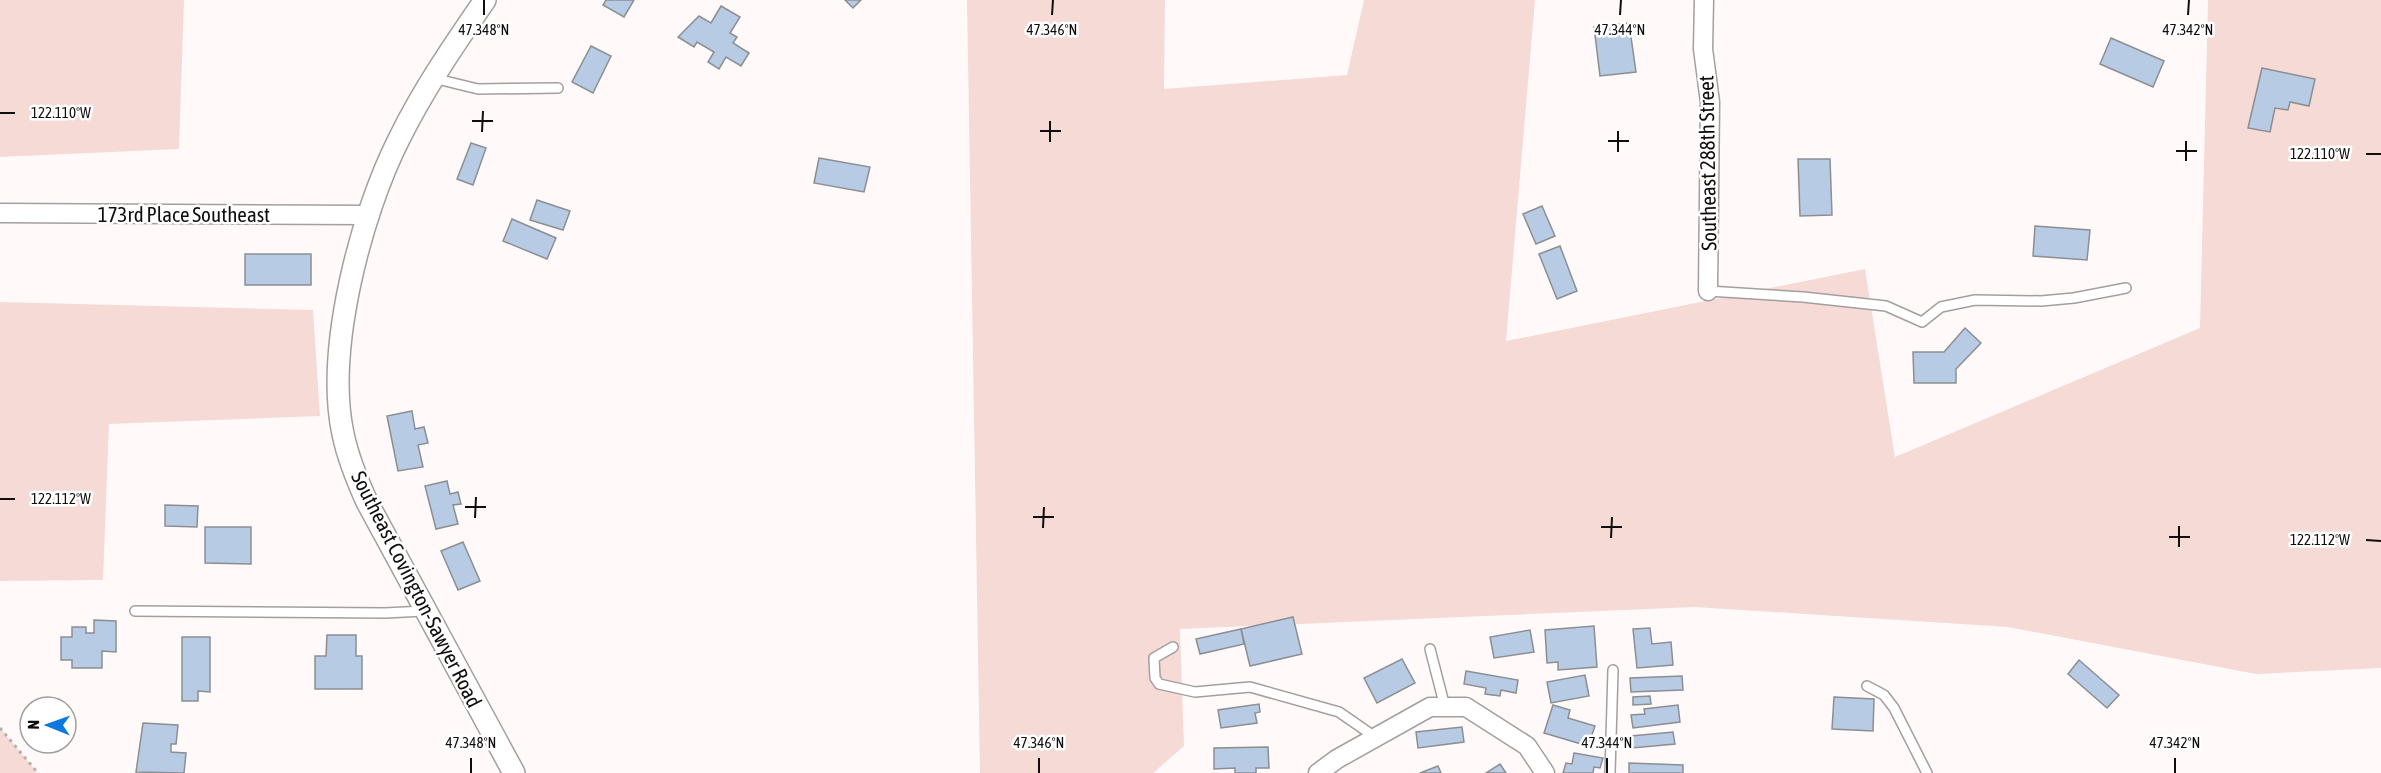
<svg xmlns="http://www.w3.org/2000/svg" width="2381" height="773" viewBox="0 0 2381 773" font-family="'Asap Condensed',sans-serif">
<style>
.green{fill:#f5dad6}
.building{fill:#b7cbe4;stroke:#8c8e91;stroke-width:1.5}
.lines{fill:none;stroke-linecap:round;stroke-linejoin:round}
.service-casing{stroke:#a39f9e;stroke-width:12}
.minor-casing{stroke:#a39f9e;stroke-width:21}
.tertiary-casing{stroke:#a39f9e;stroke-width:24}
.path{stroke:#b4b0af;stroke-width:3;stroke-dasharray:3 4.5;stroke-linecap:butt}
.service{stroke:#fff;stroke-width:9}
.minor{stroke:#fff;stroke-width:18}
.tertiary{stroke:#fff;stroke-width:21}
.ticks{fill:none;stroke:#0f0e0d;stroke-width:2}
.labels{text-anchor:middle;dominant-baseline:central;stroke-width:5;stroke-linejoin:round;paint-order:stroke}
.street-label{font-size:21px;fill:#0f0e0d;stroke:#fff}
.ticks-label{font-size:15px;text-anchor:middle;fill:#0f0e0d;stroke:#fff;stroke-width:5;stroke-linejoin:round;paint-order:stroke}
</style>
<rect width="100%" height="100%" fill="#fffaf9"/>
<!-- green -->
<g class="green">
<polygon points="0,0 184,0 179,149 0,157"/>
<polygon points="967,0 1165,0 1164,89 1347,75 1364,0 1535,0 1506,341 1865,269 1895,457 2200,328 2208,0 2381,0 2381,668 2256,674 2008,627 1695,607 1180,629 1184,746 1153,773 980,773"/>
<polygon points="0,302 313,310 320,416 109,424 103,580 0,581"/>
<polygon points="0,728 38,773 0,773"/>
</g>
<!-- building -->
<g class="building">
<polygon points="606,0 634,0 624,17 603,5"/>
<polygon points="845,0 861,0 853,8"/>
<polygon points="721,6 740,17 730,33 737,37 733,43 749,53 741,66 726,57 719,69 708,62 714,52 697,42 694,47 678,37 699,16 711,23"/>
<polygon points="1629,23 1636,72 1600,76 1594,27"/>
<polygon points="2111,38 2164,61 2153,87 2100,64"/>
<polygon points="591,46 611,56 593,93 572,82"/>
<polygon points="2262,68 2315,79 2309,106 2290,102 2288,110 2275,108 2270,132 2248,128"/>
<polygon points="471,143 486,148 473,185 457,179"/>
<polygon points="819,158 870,167 864,192 814,183"/>
<polygon points="1798,159 1830,159 1832,215 1800,216"/>
<polygon points="537,200 570,211 563,230 530,220"/>
<polygon points="1542,206 1555,236 1536,244 1523,214"/>
<polygon points="512,219 556,238 547,259 503,241"/>
<polygon points="2035,226 2090,230 2087,260 2033,256"/>
<polygon points="1560,246 1577,291 1557,299 1539,254"/>
<rect x="245" y="254" width="66" height="31"/>
<polygon points="1965,328 1981,343 1956,369 1956,383 1914,383 1913,352 1944,352"/>
<polygon points="412,411 415,429 424,427 428,443 418,445 423,467 398,471 387,416"/>
<polygon points="447,481 450,494 458,492 461,504 453,505 458,524 436,529 425,486"/>
<polygon points="165,505 198,506 197,527 165,526"/>
<polygon points="205,527 251,527 251,564 205,563"/>
<polygon points="463,542 480,581 458,590 441,551"/>
<polygon points="1293,617 1302,654 1250,666 1241,629"/>
<polygon points="94,620 116,621 116,652 102,651 102,668 72,668 72,660 61,660 61,637 72,637 72,627 86,627 86,633 94,633"/>
<polygon points="1594,626 1597,667 1558,670 1558,662 1547,663 1545,630"/>
<polygon points="1650,628 1652,644 1671,642 1673,665 1637,668 1633,629"/>
<polygon points="1241,629 1244,644 1200,654 1196,639"/>
<polygon points="1530,630 1534,652 1494,658 1490,637"/>
<polygon points="327,635 356,635 356,656 362,656 362,689 315,689 315,656 326,656"/>
<polygon points="182,637 210,637 210,692 198,691 198,701 182,701"/>
<polygon points="1402,659 1415,683 1377,703 1364,678"/>
<polygon points="2079,660 2119,695 2107,708 2068,674"/>
<polygon points="1466,671 1518,680 1516,693 1501,690 1500,696 1485,694 1486,688 1464,684"/>
<polygon points="1585,675 1589,696 1551,703 1547,682"/>
<polygon points="1682,676 1683,690 1631,692 1630,678"/>
<polygon points="1650,696 1651,704 1633,705 1633,697"/>
<polygon points="1834,697 1874,699 1873,731 1832,729"/>
<polygon points="1259,704 1260,712 1255,713 1257,723 1221,728 1218,710"/>
<polygon points="1553,705 1570,710 1568,718 1595,726 1588,746 1544,733"/>
<polygon points="1678,705 1680,722 1633,728 1631,715 1645,714 1644,709"/>
<polygon points="143,723 178,725 176,744 171,744 171,752 186,753 184,773 136,772"/>
<polygon points="1462,727 1464,742 1418,748 1416,732"/>
<polygon points="1673,732 1675,744 1632,748 1631,736"/>
<polygon points="1268,747 1269,768 1256,768 1256,773 1235,773 1235,768 1214,769 1214,748"/>
<polygon points="1574,753 1603,758 1600,768 1594,767 1593,773 1563,773 1566,763 1572,764"/>
<polygon points="1629,763 1683,765 1683,773 1629,773"/>
<polygon points="1500,764 1506,773 1486,773"/>
<polygon points="1438,766 1441,773 1420,773"/>
</g>
<g class="lines">
<defs>
<g id="service">
<polyline points="433,78 478,89 558,88"/>
<polyline points="1708,291 1803,297 1886,306 1922,322 1941,307 1975,300 2041,301 2074,298 2126,288"/>
<polyline points="135,611 385,613 424,611"/>
<polyline points="1173,647 1154,658 1155,678 1159,684 1195,692 1250,687 1339,712 1375,737"/>
<polyline points="1430,649 1445,707"/>
<polyline points="1867,686 1884,695 1894,708 1927,773"/>
<polyline points="1610,773 1613,670"/>
</g>
<g id="minor">
<polyline points="1704,0 1703,49 1710,102 1708,291"/>
<polyline points="0,213 368,215"/>
<polyline points="1318,773 1337,759 1430,707 1466,707 1527,746 1545,773"/>
</g>
<path id="tertiary" d="M485,0C454,45 423,90 399,139C361,214 325,350 343,434C348,458 357,480 367,502L514,773"/>
</defs>
<!-- service casing -->
<use href="#service" class="service-casing"/>
<!-- minor casing -->
<use href="#minor" class="minor-casing"/>
<!-- tertiary casing -->
<use href="#tertiary" class="tertiary-casing"/>
<!-- path -->
<polyline class="path" points="0,728 38,773"/>
<!-- service -->
<use href="#service" class="service"/>
<!-- minor -->
<use href="#minor" class="minor"/>
<!-- tertiary -->
<use href="#tertiary" class="tertiary"/>
</g>
<!-- ticks -->
<path class="ticks" d="M484,15V0M1052,15L1053,0M1620,15L1621,0M2188,15L2189,0M0,113H15M472,121H493M1040,131H1061M482,132L483,111M1608,141H1629M1050,142V121M2176,151H2197M1618,152V131M2366,154H2381M2186,161V141M0,499H15M465,507H486M1033,517H1054M475,518L476,497M1601,527H1622M1043,528L1044,507M2169,537H2190M1611,538L1612,517M2366,540L2381,541M2179,547V526M471,773V758M1039,773V758M1607,773V758M2175,773V758"/>
<g class="labels">
<!-- street labels -->
<g class="street-label">
<text transform="translate(1707 163) rotate(-91)">Southeast 288th Street</text>
<text x="184" y="214">173rd Place Southeast</text>
<text transform="translate(417 589) rotate(63)">Southeast Covington-Sawyer Road</text>
</g>
</g>
<g class="ticks-label">
<text x="484" y="35">47.348°N</text>
<text x="1052" y="35">47.346°N</text>
<text x="1620" y="35">47.344°N</text>
<text x="2188" y="35">47.342°N</text>
<text x="61" y="118">122.110°W</text>
<text x="2320" y="159">122.110°W</text>
<text x="61" y="504">122.112°W</text>
<text x="2320" y="545">122.112°W</text>
<text x="471" y="748">47.348°N</text>
<text x="1039" y="748">47.346°N</text>
<text x="1607" y="748">47.344°N</text>
<text x="2175" y="748">47.342°N</text>
</g>
<!-- north arrow -->
<g transform="translate(48 725) rotate(271)"><circle r="28" fill="#ffffff" stroke="#9f9f9e" stroke-width="1.5"/>
<path d="M0-4.5L10 22L0 15L-10 22Z" fill="#0d78e0"/>
<text y="-9" font-size="16" font-weight="bold" text-anchor="middle" fill="#0f0e0d">N</text>
</g>
</svg>
